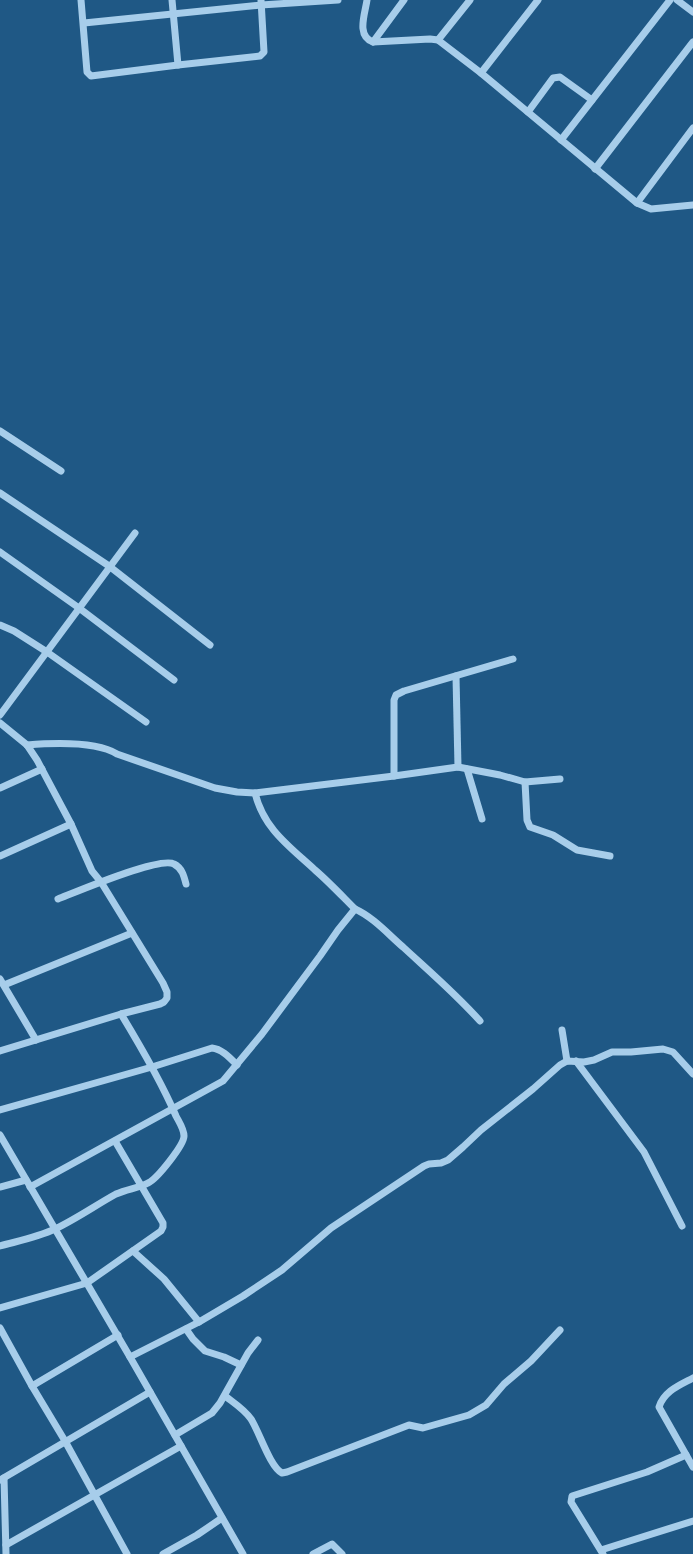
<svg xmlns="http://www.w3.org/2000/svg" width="693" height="1554" viewBox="0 0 693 1554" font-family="'DM Sans',sans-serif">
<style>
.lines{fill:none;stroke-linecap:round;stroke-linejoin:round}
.minor{stroke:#a7cdea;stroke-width:7}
</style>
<rect width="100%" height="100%" fill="#1f5885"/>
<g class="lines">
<!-- minor -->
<g class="minor">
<polyline points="81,0 87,72 91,76 178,65 260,56 264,52 261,0"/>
<polyline points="172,0 178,65"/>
<path d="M367,0C365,14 356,36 373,42L430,39L438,40L481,73L637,203L651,209L693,205"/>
<polyline points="677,0 693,12"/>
<polyline points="84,23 261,5 338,0"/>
<polyline points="438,40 470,0"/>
<polyline points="373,42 404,0"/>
<polyline points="481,73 538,0"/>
<polyline points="528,112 553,78 560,77 592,100"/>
<polyline points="561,140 670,0"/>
<polyline points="595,169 693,42"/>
<polyline points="637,203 693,128"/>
<polyline points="0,431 61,471"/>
<polyline points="0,493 109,566 210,645"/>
<polyline points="0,552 79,608 174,680"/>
<polyline points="0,625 14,631 47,652 146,722"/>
<polyline points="456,676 458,767"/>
<polyline points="0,715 135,533"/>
<polyline points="0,723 27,745 37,760 71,824 92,871 101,882 163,983 167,992 167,998 164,1002 160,1004 121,1014 0,1051"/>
<path d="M27,745C52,743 96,741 117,754L215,788L237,792L255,793L394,776L458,767L500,775L525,782L560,779"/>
<polyline points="467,769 482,819"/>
<polyline points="394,776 394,700 396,695 404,691 513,659"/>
<polyline points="525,782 527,820 530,827 553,835 577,850 610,856"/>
<polyline points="0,788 42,769"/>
<path d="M255,793C264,829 289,846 315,870C329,882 342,896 355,909"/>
<polyline points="0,856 71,824"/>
<path d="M58,899C76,892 160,856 174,864C182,868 184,876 186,884"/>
<polyline points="0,979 36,1040"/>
<polyline points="4,985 132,933"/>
<polyline points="562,1030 567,1061"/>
<polyline points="576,1061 644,1152 682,1226"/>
<path d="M0,1110L152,1067L212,1048C222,1049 230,1058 237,1065"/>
<polyline points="0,1135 130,1357 243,1554"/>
<polyline points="0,1187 26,1180"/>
<path d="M30,1187L223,1081L262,1034L320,956L338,930L355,909C373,917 388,934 403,947C429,971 456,994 480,1021"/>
<path d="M0,1246C18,1241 38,1237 55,1229C76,1219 96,1205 116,1194C127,1189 139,1188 148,1183C157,1179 184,1145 184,1136C184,1129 179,1122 176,1116C161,1081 141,1047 121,1014"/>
<polyline points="133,1251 164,1279 199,1322"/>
<polyline points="0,1308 87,1283 161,1231 163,1227 163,1223 115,1141"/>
<polyline points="0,1328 32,1386 65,1441 127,1554"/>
<polyline points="186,1329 193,1339 205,1351 224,1357 241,1365"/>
<polyline points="130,1357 199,1322 243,1296 282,1270 331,1228 424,1166 429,1164 441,1163 448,1160 463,1147 481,1130 533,1089 560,1065 567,1061 584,1062 594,1060 612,1052 631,1052 663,1049 673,1052 693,1074"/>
<path d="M693,1378C680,1385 664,1391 659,1407L693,1467"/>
<polyline points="32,1386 118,1335"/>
<path d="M225,1396C234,1403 244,1409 251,1419C259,1431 270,1467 282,1473L287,1472L409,1425L423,1428L469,1415L486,1405L504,1384L531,1361L560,1330"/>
<polyline points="175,1435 212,1413 220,1403 248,1353 258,1340"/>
<polyline points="4,1478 6,1554"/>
<polyline points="0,1480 150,1392"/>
<polyline points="6,1545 181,1446"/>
<polyline points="601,1550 693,1521"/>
<polyline points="163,1554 197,1535 222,1518"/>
<polyline points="313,1554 332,1544 342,1554"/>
<polyline points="603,1554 571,1502 572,1496 647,1472 686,1455"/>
</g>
</g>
</svg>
